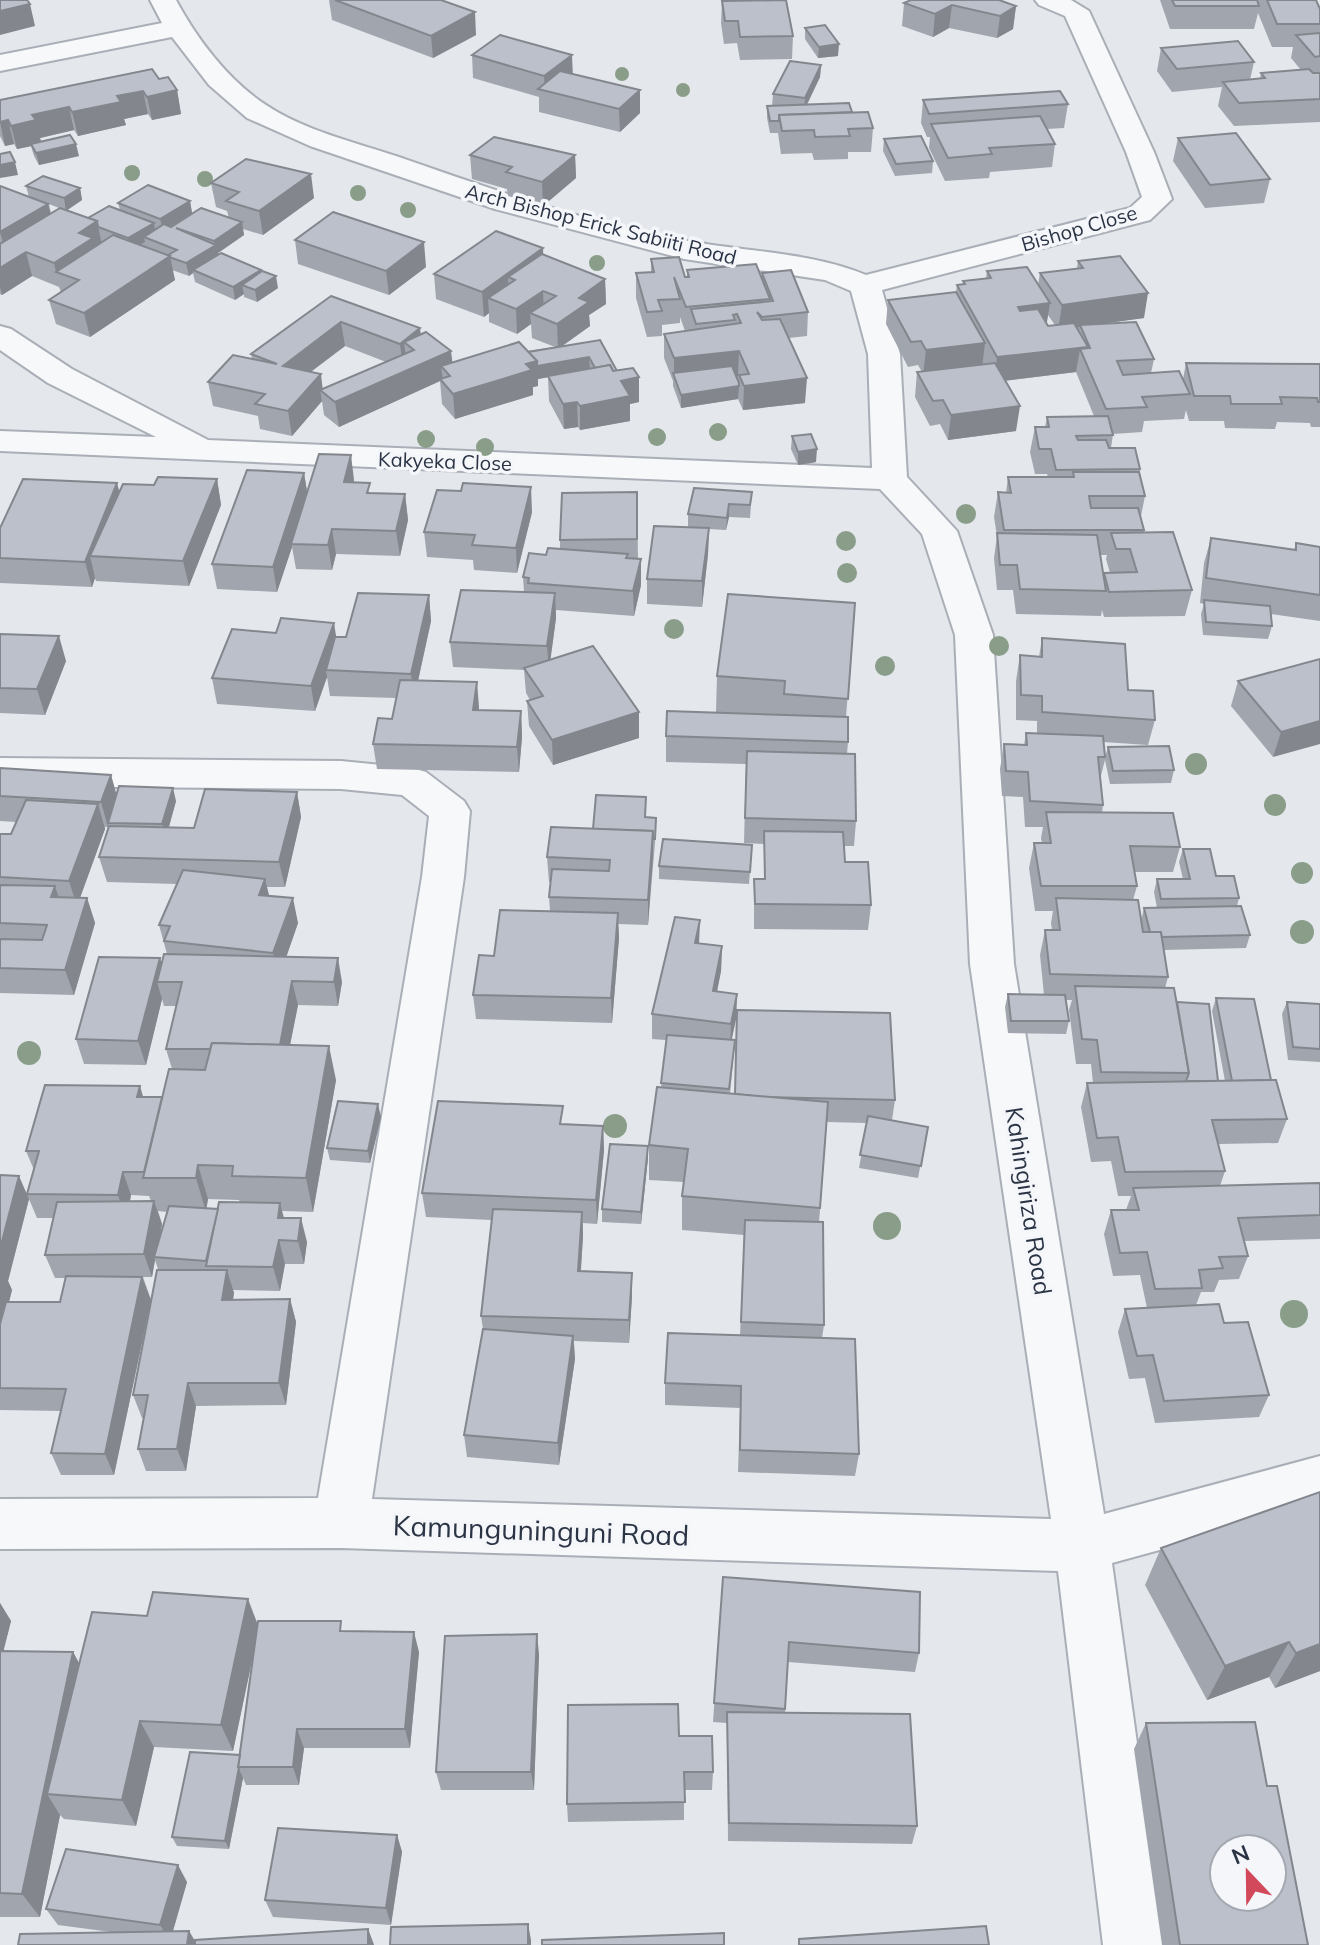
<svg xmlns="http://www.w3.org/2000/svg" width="1320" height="1945" viewBox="0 0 1320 1945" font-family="Mulish,sans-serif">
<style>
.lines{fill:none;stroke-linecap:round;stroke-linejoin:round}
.street-casing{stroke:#a9aeb7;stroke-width:4}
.street{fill:#f7f8fa;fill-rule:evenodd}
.tree{fill:#899d89}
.wall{fill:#a1a5ae;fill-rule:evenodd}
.shaded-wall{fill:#83868d}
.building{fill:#bbc0ca;stroke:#83868d;stroke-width:2;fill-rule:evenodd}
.labels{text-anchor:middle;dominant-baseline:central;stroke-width:7;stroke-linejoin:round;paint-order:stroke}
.far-street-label{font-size:20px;fill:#2b3445;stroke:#f4f6f9}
.street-label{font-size:24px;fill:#2b3445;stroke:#f4f6f9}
.near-street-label{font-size:28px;fill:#2b3445;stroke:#f4f6f9}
</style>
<rect width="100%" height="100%" fill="#e4e7ec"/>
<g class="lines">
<defs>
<path id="street" d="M150,0H176C197,39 228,80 266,105C303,130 354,142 396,156C491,189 589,224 688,241C747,252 810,252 866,275L1130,208L1142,197L1126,152L1065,16L1039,5L1035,0H1071L1089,11L1154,152L1172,199L1150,220L882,290L900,354L907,477L957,531L993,635L1014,964L1104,1514L1320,1456V1506L1112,1563L1165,1945H1103L1058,1571L341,1548L0,1549V1499L318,1498L422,877L429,816L402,795L341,789L0,786V758L341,761L412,768L426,772L464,801L470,811L464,877L372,1499L1051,1519L970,964L955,635L922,534L880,489L0,451V431L156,437L48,383L0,350V326L11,329L72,369L208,440L872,468L868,354L851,291L825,280L684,259L495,209L310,146L247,118L209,85L172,37L0,71V55L162,23Z"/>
</defs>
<!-- street casing -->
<use href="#street" class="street-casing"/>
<!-- street -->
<use href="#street" class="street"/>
</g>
<!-- trees -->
<g class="tree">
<circle cx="622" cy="74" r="7"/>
<circle cx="683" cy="90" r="7"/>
<circle cx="132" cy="173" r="8"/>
<circle cx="205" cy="179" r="8"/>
<circle cx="358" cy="193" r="8"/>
<circle cx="408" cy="210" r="8"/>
<circle cx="597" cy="263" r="8"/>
<circle cx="718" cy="432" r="9"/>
<circle cx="657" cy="437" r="9"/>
<circle cx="426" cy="439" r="9"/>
<circle cx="485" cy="447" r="9"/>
<circle cx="966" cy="514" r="10"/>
<circle cx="846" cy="541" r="10"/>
<circle cx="847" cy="573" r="10"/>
<circle cx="674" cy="629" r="10"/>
<circle cx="999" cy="646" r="10"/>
<circle cx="885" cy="666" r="10"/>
<circle cx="1196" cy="764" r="11"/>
<circle cx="1275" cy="805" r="11"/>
<circle cx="1302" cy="873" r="11"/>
<circle cx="1302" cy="932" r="12"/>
<circle cx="29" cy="1053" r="12"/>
<circle cx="615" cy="1126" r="12"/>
<circle cx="887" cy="1226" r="14"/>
<circle cx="1294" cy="1314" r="14"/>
</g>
<!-- wall -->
<g class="wall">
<polygon points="329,0 441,0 476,35 433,58 332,20"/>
<polygon points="1160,0 1316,0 1320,24 1320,122 1234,126 1218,106 1222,87 1172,92 1157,71 1161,48 1254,62 1250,80 1260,79 1261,73 1301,70 1291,58 1293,47 1272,47 1258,13 1254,29 1170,29"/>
<polygon points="722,1 793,36 792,59 740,60 737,43 724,44 721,23"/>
<polygon points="904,3 1016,6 1013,29 997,38 949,28 933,37 902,26"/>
<polygon points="805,28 838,56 818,58 805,39"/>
<polygon points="472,55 573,74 640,90 640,113 620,132 539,112 539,97 473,78"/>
<polygon points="821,65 820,77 807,105 852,112 873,128 871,152 848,152 848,159 814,160 812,153 781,154 778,133 770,133 767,118 767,106 772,106 773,94"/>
<polygon points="159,79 177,90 181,114 152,120 148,114 124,119 126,125 78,136 74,130 40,138 41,142 79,156 39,165 34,156 31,146 17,149 14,144 5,146 0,136 0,100"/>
<polygon points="923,100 1068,104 1064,128 1047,129 1055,144 1052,167 990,172 989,178 945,181 929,148 930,137 927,137 921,123"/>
<polygon points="1178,138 1270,179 1264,203 1205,208 1173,161"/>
<polygon points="884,139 933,161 932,173 895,176 883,151"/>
<polygon points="470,155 575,155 576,178 543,206 508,196 507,189 472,179"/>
<path d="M211,183L314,198L263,235L243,229L244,235L218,253V255L261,272L278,288L257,302L244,297V294L235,300L195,282L193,273L189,276L172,270L175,280L90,337L56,324L49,300L61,292L59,287L32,276L2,295L0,294V186L29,197L26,186L80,188L82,200L67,210L88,218L120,210L118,203L190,201L192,213L170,227L229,218L227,211L216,207ZM49,204L59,208L51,213Z"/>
<polygon points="295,240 426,267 389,295 298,264"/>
<path d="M543,248V255L605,279L606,304L589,315L590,326L562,346L600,340L617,371L639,402L630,404V421L580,430L578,427L564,429L549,401L548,377L538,379V386L533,387V395L455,419L442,404L440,381L339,427L324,415L322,401L292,436L260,429L258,416L213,406L208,382L252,359L251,354L331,296L421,334L452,362L555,347L532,338L531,324L517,334L489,322V313L484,317L436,299L434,274ZM345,346L386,362L323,389L311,372Z"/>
<polygon points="651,259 685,277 687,277 687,270 762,278 762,273 808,312 807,336 789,338 805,403 743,410 738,399 681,408 673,386 673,381 664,358 664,334 685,331 680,317 680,323 662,325 662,336 647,337 636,298 636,273 651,272"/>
<path d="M1078,261L1144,318L1096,324L1154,359L1151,373L1183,379L1186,363L1320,364V427H1311L1310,423L1277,422L1275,429L1225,428L1224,421H1189L1186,410L1184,419L1144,421L1142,432L1113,434L1111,448L1140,469V473L1145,496L1141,516L1144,533L1192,590L1185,616L1104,617L1102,610L1101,616L1016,614L1013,590H997L994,558L997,536L994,517L998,492L1006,493L1008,477H1048L1047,474H1035L1030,452L1035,427H1045L1047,417L1094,416L1076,372L1005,381L1016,431L948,440L940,424L930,426L915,397L917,372H922L918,365L908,367L886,324L888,300L956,292L957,285L963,284V281L986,278L987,271L1038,285L1040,273L1077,268ZM1048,315L1055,325L1048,326L1046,324ZM1100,555H1107L1106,559L1110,573H1104V576Z"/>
<polygon points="792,436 816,462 798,465 791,449"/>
<polygon points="304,473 307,491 354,480 354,483 371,493 405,494 408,520 400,556 336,554 332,570 296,569 292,547 277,592 217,589 212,564"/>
<polygon points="217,479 221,505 189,586 96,581 95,578 92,587 0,583 0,528 119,491 154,485"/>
<polygon points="637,492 638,559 641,585 634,616 556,610 556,618 550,660 639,738 553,765 529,726 527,701 530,700 526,693 524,670 453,667 450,642 524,592 523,577 546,555 560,549 560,540"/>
<polygon points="752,492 750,518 729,517 726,530 709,529 708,554 702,607 647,604 647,579 688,527 688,514"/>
<polygon points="532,512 517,573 474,570 473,560 427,557 424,532"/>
<polygon points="1211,538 1294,550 1296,543 1320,547 1320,621 1271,614 1272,626 1268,639 1203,635 1201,614 1204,604 1200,603 1204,563"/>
<polygon points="429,595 431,621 418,681 479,707 479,710 521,711 522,737 519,772 377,769 373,744 392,719 396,698 330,696 327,677 315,711 217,704 212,678 336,637 346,637"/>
<polygon points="855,603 846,717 848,742 847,754 856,821 854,846 844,846 845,862 871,905 868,930 754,929 754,879 764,879 764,844 744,843 746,764 666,762 666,736 733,713 716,712 717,676"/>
<polygon points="0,634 66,661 45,715 0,713"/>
<polygon points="1042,638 1128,690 1155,720 1148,745 1103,742 1105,757 1108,747 1174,770 1171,783 1110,784 1105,760 1100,779 1103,805 1102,813 1180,847 1173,872 1134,872 1137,886 1133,900 1141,921 1144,908 1157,908 1154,892 1157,879 1183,879 1179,862 1183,849 1216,876 1239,898 1237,906 1250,935 1246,948 1164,950 1168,977 1165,988 1177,1002 1218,1081 1225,1081 1212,1011 1216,998 1271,1080 1287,1119 1278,1143 1218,1144 1225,1171 1220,1186 1320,1183 1320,1239 1244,1241 1248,1256 1239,1279 1219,1280 1214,1292 1201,1292 1196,1305 1224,1323 1269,1395 1259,1417 1155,1423 1145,1378 1129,1379 1118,1332 1125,1309 1147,1308 1140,1275 1113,1276 1104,1234 1111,1210 1126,1210 1131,1196 1118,1196 1111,1161 1091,1162 1081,1107 1087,1083 1093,1083 1091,1064 1076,1064 1069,1010 1072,1000 1066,1000 1069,1021 1066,1034 1008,1033 1005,1007 1008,994 1044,995 1040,955 1045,930 1052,930 1051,923 1053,911 1035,911 1029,868 1034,843 1042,843 1041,838 1043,827 1025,827 1023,797 1002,796 1000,769 1004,744 1024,745 1026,733 1037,734 1037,721 1016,720 1016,681 1020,655 1039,657"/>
<polygon points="1320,659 1273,757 1231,706 1238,681"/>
<path d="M0,768L111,775L116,794L176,801L169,827L194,828L297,792L301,817L285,887H267L269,896L298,923L286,957L342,982L338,1006L298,1005L290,1045L336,1080L313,1212L282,1211L284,1218L307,1242L304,1264H285L280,1291L233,1290L234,1293L233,1300L290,1299L296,1322L286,1405L196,1406L186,1471H146L138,1449L144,1418H142L133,1395L173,1270L158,1269L155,1260L152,1277H143L151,1300L114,1475H61L51,1453L61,1411L0,1410V1175L27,1194L34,1170L26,1151L143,1097L162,1098L172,1069L166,1049L176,1006H164L162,999L146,1065L84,1064L76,1039L160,958L161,965L167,954L159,925L177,884L107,882L99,857L108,827H105V829L80,898H87L95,923L74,995L0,993V877L11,834L16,822L0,821ZM131,1195L149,1196L151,1201H130ZM29,1199L37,1218H54L45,1255L55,1278H66L60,1302H9L12,1290L8,1281ZM208,1199L239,1200L240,1202L218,1209L206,1208ZM158,1211L167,1212L160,1238L162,1224Z"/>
<polygon points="646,818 656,831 648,925 618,924 619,938 612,1023 476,1019 473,995 494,956 550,911 549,897 551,882 549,882 547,857 593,829"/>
<polygon points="752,845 749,884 659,879 659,866"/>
<polygon points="699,943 722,946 721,971 717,992 737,994 736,1019 731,1040 735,1040 730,1094 895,1100 892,1120 928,1127 918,1178 859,1168 867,1123 827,1122 819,1222 824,1325 822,1338 859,1454 855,1476 738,1472 740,1408 665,1405 665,1383 740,1336 744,1235 682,1230 682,1196 684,1182 649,1180 649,1145 661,1088 666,1040 652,1039 652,1014"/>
<polygon points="1287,1002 1320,1004 1320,1062 1288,1060 1282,1014"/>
<polygon points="381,1117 370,1163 330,1160 327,1148"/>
<polygon points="564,1124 603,1126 604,1150 597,1224 583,1223 583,1236 581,1271 632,1296 629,1343 574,1341 575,1359 559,1465 467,1457 464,1435 483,1329 481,1316 492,1220 426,1217 422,1193"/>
<polygon points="648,1158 641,1224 602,1222 602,1209"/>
<polygon points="1320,1492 1320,1671 1275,1688 1269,1677 1207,1700 1145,1585 1161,1548"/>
<polygon points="723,1577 919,1653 915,1672 788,1662 785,1712 917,1826 912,1844 728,1841 727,1723 713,1722"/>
<polygon points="0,1603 11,1621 3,1651 73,1652 79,1663 257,1624 344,1631 419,1652 410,1748 304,1748 299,1785 246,1785 243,1778 229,1849 177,1846 172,1837 239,1755 253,1654 233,1751 154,1747 136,1826 64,1819 60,1815 40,1917 0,1917"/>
<polygon points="539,1654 534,1790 441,1790 436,1772"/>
<polygon points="1146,1723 1267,1786 1308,1945 1162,1945 1134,1749"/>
<polygon points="679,1736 713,1772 712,1790 684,1790 684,1820 568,1822 567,1804"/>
<polygon points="397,1835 402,1852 391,1925 273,1917 265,1900"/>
<polygon points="187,1882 173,1931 189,1931 195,1941 368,1929 374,1945 18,1945 111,1932 58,1925 46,1909"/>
</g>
<!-- shaded-wall -->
<g class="shaded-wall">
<polygon points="30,4 35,26 0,35 0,11"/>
<polygon points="952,5 949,28 933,37 935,14"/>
<polygon points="1016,6 1013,29 997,38 1000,16"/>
<polygon points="475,12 476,35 433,58 431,36"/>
<polygon points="839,44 838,56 818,58 819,47"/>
<polygon points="572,55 573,78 545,91 544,76"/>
<polygon points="821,65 820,77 804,110 805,98"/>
<polygon points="177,90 181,114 152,120 147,97"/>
<polygon points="640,90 640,113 620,132 619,109"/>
<polygon points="143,91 148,114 124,119 126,125 78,136 72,112 117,96"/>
<polygon points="69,107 74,130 40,138 42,144 17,149 11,126 32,115"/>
<polygon points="8,120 14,144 5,146 0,122"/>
<polygon points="76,144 79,156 39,165 36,153"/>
<polygon points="575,155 576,178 543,206 542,182"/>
<polygon points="15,162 18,175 0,178 0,165"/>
<polygon points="311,174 314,198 263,235 259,211"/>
<polygon points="80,188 82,200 66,211 64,198"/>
<polygon points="190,201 192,213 163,231 160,219"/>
<polygon points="48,204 54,228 7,256 0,232"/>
<polygon points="97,221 102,245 56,272 54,263 79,233"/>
<polygon points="242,222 244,235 218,253 219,257 193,270 193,273 189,276 186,263 215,246 214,241"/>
<polygon points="154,223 156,235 144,237 145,242 130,251 128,238"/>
<polygon points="424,242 426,267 389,295 386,271"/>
<polygon points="543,248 544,272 515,280 508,277 509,298 488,298 489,313 484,317 482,292"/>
<polygon points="26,252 32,276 2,295 0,287 0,268"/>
<polygon points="170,256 175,280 90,337 84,313"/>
<polygon points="261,270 263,283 242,285 244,294 235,300 233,287"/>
<polygon points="276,276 278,288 257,302 255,290"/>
<polygon points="605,279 606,304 589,315 590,326 558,349 557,324 579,298"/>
<polygon points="543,291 544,315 530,313 531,324 517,334 516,309"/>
<polygon points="1148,293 1144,318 1058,330 1062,305"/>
<polygon points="1050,303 1046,328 1014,332 1018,307"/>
<polygon points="341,322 345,346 286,390 283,366"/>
<polygon points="420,328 423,353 414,350 404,342 407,365 403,368 400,344"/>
<polygon points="985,343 982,368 923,375 926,350"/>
<polygon points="1088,347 1086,361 1080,349 1076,372 994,382 997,357"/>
<polygon points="451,351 454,375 441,366 443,380 440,379 440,381 339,427 335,402"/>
<polygon points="739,351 738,376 677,383 674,375 674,358"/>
<polygon points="589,357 590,370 538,379 538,386 533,387 533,395 455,419 453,394 526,364 537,361"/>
<polygon points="321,374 323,392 320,390 322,401 292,436 288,411"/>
<polygon points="639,377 639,402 630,404 630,421 580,430 580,406 621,381"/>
<polygon points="807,378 805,403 743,410 744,386"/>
<polygon points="739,386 738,399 681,408 681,395"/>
<polygon points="577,402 578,427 564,429 563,404"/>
<polygon points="1020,406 1016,431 948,440 951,415"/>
<polygon points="817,449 816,462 798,465 798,452"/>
<polygon points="351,455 354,480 347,507 344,482"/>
<polygon points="304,473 308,498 291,544 292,547 277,592 273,567"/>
<polygon points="217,479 221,505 189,586 183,561"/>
<polygon points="117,483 124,508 90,556 95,578 92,587 85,562"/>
<polygon points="531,487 532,512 517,573 516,548"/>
<polygon points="405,494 408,520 400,556 396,531"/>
<polygon points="729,504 729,517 726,530 727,518"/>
<polygon points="709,528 708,554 702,607 702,581"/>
<polygon points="332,529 336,554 332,570 328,545"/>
<polygon points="641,559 641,585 634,616 633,591"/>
<polygon points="555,593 556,618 549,671 547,646"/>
<polygon points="429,595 431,621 414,699 411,674"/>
<polygon points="334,623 338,648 326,670 327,677 315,711 311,686"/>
<polygon points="59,636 66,661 45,715 37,689"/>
<polygon points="477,682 479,707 476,735 473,710"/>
<polygon points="521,711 522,737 519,772 517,747"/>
<polygon points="639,712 639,738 553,765 552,740"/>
<polygon points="1320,721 1320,744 1273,757 1281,732"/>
<polygon points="111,775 118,800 108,823 108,827 101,802"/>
<polygon points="173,788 176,801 166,837 162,824"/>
<polygon points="297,792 301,817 285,887 279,862"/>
<polygon points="98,804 105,829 77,906 69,881"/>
<polygon points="653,831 653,856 648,925 648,900"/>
<polygon points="265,879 271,904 259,895"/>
<polygon points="55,886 63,911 51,897"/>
<polygon points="87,898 95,923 74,995 65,970"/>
<polygon points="293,898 298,923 279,978 273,953"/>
<polygon points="618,913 619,938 612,1023 611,998"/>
<polygon points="700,920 699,945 695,943"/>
<polygon points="722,946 721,971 712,1016 713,991"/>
<polygon points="160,958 166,982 157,982 162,999 146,1065 138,1041"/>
<polygon points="338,958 342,982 338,1006 334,982"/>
<polygon points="292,981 298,1005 284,1075 279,1051"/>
<polygon points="737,994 736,1019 730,1048 731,1024"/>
<polygon points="329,1046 336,1080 313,1212 306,1178"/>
<polygon points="140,1086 147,1110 137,1097"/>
<polygon points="378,1104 381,1117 370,1163 368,1151"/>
<polygon points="603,1126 604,1150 597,1224 596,1200"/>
<polygon points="648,1146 648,1158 641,1224 641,1212"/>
<polygon points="198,1165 208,1199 206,1212 196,1178"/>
<polygon points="123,1172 131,1195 126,1219 118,1195"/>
<polygon points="19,1176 29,1199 8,1281 12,1290 0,1337 0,1249"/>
<polygon points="154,1201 162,1224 156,1257 154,1257 155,1260 152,1277 144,1254"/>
<polygon points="280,1203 286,1227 283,1241 278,1218"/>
<polygon points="582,1212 583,1236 579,1294 578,1271"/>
<polygon points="301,1218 307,1242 304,1264 298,1241"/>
<polygon points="279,1240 285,1264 280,1291 273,1267"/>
<polygon points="227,1270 234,1293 229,1323 222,1300"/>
<polygon points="632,1273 632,1296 629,1343 629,1320"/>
<polygon points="142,1277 151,1300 114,1475 105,1454"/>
<polygon points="290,1299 296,1322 286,1405 279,1383"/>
<polygon points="573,1336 575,1359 559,1465 558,1443"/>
<polygon points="188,1383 196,1406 186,1471 177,1449"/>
<polygon points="248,1599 259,1628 233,1751 221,1725"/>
<polygon points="0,1603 11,1621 0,1665"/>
<polygon points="414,1632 419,1652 410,1748 405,1729"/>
<polygon points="537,1634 539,1654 534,1790 531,1772"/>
<polygon points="1289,1642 1269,1677 1207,1700 1225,1666"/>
<polygon points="1320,1644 1320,1671 1275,1688 1296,1653"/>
<polygon points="73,1652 88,1680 47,1794 60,1815 40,1917 22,1894"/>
<polygon points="140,1721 154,1747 136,1826 122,1800"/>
<polygon points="297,1729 304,1748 299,1785 293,1767"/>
<polygon points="239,1769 243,1778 229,1849 225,1841"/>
<polygon points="397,1835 402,1852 391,1925 386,1908"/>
<polygon points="178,1865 187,1882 170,1941 160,1925"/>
<polygon points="528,1924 531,1940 531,1945 528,1945"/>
<polygon points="368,1929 374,1945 368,1945"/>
<polygon points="189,1931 197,1945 187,1945"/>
</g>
<!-- building -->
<g class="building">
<polygon points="0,0 27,0 30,4 0,11"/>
<polygon points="335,0 441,0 475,12 431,36"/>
<polygon points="786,0 793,36 740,37 738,21 725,21 722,1"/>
<polygon points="911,0 999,0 1016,6 1000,16 952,5 935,14 904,3"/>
<polygon points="1172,0 1257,0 1259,6 1175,6"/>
<polygon points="1267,0 1316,0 1320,9 1320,24 1277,24"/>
<polygon points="825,25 839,44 819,47 805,28"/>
<polygon points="1320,33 1320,56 1315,57 1296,35"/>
<polygon points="500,35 572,55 544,76 472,55"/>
<polygon points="1238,41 1254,62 1177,69 1161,48"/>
<polygon points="790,61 821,65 805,98 773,94"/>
<polygon points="152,69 159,79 168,77 177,90 147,97 143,91 117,96 121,102 72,112 69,107 32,115 36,120 11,126 8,120 0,122 0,100"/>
<polygon points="1309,69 1313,73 1320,73 1320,99 1239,103 1223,82 1265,78 1261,73"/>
<polygon points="560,71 640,90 619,109 538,89"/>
<polygon points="1060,91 1068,104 929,114 923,100"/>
<polygon points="849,103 852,112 779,115 779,121 770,121 767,106"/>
<polygon points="868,112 873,128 848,129 850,136 815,137 814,130 782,131 779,115"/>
<polygon points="1040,116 1055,144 989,148 992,154 948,158 931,124"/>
<polygon points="1236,133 1270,179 1210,185 1178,138"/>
<polygon points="70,135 76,144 36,153 31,144"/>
<polygon points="921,136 933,161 896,164 884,139"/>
<polygon points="494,137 575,155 542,182 506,172 512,167 470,155"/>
<polygon points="10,152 15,162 0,165 0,154"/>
<polygon points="246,159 311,174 259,211 226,201 239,192 211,183"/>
<polygon points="43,176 80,188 64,198 26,186"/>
<polygon points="148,185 190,201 160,219 118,203"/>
<polygon points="0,186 48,204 0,232"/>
<polygon points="109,206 154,223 128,238 98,227 97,221 88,218"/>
<polygon points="60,208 97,221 79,233 93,238 54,263 26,252 0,268 0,244"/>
<polygon points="201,208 242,222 214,241 176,228 216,245 186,263 169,257 170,256 168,255 177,250 144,237 164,224 171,227"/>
<polygon points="333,212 424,242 386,271 295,240"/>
<polygon points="496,231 543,248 482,292 434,274"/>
<polygon points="113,235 170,256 84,313 49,300 79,280 56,272"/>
<polygon points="221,253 261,270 233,287 193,270"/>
<polygon points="542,254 605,279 579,298 589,302 557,324 530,313 556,296 543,291 516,309 488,298 515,280 508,277"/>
<polygon points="1120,256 1148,293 1062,305 1040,273 1083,268 1078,261"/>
<polygon points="679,257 685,277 689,277 687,270 756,264 770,299 686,307 674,277 680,299 658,300 662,311 647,312 636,273 654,272 651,259"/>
<polygon points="1027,267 1050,303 1018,307 1020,311 1038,309 1048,326 1074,323 1088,347 997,357 957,285 965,284 963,281 991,278 987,271"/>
<polygon points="791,270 808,312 762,317 757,312 762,320 780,319 807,378 744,386 739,375 749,374 739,351 674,358 664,334 741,323 737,314 733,315 735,320 696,324 691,309 773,301 762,273"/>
<polygon points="262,271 276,276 255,290 242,285"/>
<polygon points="956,292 985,343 926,350 921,341 911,342 888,300"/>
<polygon points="331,296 420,328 400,344 341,322 283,366 321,374 288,411 255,404 265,394 208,382 233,355 277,364 251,354"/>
<polygon points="1136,322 1154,359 1117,361 1123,375 1179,371 1190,394 1142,397 1147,407 1106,409 1080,349 1090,348 1080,325"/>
<polygon points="426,332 451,351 335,402 320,390 414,350 404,342"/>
<polygon points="600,340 617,371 613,371 610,365 595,368 589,357 537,366 537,361 528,352"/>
<polygon points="519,342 537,361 526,364 532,370 453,394 440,379 450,376 441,366"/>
<polygon points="995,363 1020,406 951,415 943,400 933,401 917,372"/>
<polygon points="1186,363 1320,364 1320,402 1318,402 1317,398 1280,397 1282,404 1231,404 1230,396 1194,396"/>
<polygon points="610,365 613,371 633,368 639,377 621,381 630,396 580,406 577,402 563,404 548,376"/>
<polygon points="732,366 739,383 739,386 681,395 673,373"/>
<polygon points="1108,416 1113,435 1076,436 1078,440 1106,440 1109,448 1135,448 1140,469 1056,470 1051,449 1039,449 1035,427 1049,427 1047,417"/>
<polygon points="811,434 817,449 798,452 792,436"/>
<polygon points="319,454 351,455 344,482 370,483 367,493 405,494 396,531 332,529 328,545 291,544"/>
<polygon points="247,470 304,473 273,567 212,564"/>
<polygon points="1073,472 1139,472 1145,496 1089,496 1091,508 1138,508 1144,530 1004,530 998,492 1011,493 1008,477 1074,477"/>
<polygon points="158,477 217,479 183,561 90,556 123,484 154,485"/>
<polygon points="23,479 117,483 85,562 0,558 0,528"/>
<polygon points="463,483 531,487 516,548 472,545 475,535 424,532 437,490 461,491"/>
<polygon points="694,488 752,492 750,505 729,504 727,518 688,514"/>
<polygon points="637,492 637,539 560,540 562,493"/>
<polygon points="654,526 709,528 702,581 647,579"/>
<polygon points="1173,532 1192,590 1109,592 1104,573 1137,572 1130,549 1116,549 1111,533"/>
<polygon points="997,533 1097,535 1106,591 1020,589 1017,565 1000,565"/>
<polygon points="1211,538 1296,550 1296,543 1320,547 1320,595 1206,578"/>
<polygon points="548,548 628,554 626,558 641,559 633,591 528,583 529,578 523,577 529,553 546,555"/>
<polygon points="461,590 555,593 547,646 450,642"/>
<polygon points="358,593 429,595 411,674 326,670 335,637 346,637"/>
<polygon points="728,594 855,603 848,699 784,694 785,681 717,676"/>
<polygon points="1204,600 1270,606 1272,626 1206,622"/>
<polygon points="281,618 334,623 311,686 212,678 232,629 276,633"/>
<polygon points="0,634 59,636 37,689 0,688"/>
<polygon points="1042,638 1125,644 1128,690 1153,691 1155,720 1042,712 1042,696 1021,695 1020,655 1042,657"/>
<polygon points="593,646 639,712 552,740 527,701 543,696 524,668"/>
<polygon points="1320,659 1320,721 1281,732 1238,681"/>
<polygon points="400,680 477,682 473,710 521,711 517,747 373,744 378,718 392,719"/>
<polygon points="667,711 848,717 848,742 666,736"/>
<polygon points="1026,733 1103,736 1105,757 1098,757 1103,805 1030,801 1028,772 1006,771 1004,744 1027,745"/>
<polygon points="1169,746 1174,770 1113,771 1108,747"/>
<polygon points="747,751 855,754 856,821 745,818"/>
<polygon points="0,768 111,775 101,802 0,796"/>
<polygon points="119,786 173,788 162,824 108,823"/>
<polygon points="205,789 297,792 279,862 99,857 109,826 194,828"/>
<polygon points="596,795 646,797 645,817 656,818 655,839 653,839 653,831 593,829"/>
<polygon points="26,800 98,804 69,881 0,877 0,834 11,834"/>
<polygon points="1046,812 1173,813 1180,847 1130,846 1137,886 1041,886 1034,843 1051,843"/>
<polygon points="551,827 653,831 648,900 549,897 552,869 609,871 610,860 547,857"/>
<polygon points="764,831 843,832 845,862 868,862 871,905 755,904 754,879 765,879"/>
<polygon points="663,839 752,845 750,872 659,866"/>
<polygon points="1183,849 1210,849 1216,876 1234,876 1239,898 1161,899 1157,879 1190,879"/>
<polygon points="183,870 265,879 259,895 293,898 273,953 164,941 170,926 159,925"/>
<polygon points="0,885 55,886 51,897 87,898 65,970 0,968 0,939 42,940 47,925 0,923"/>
<polygon points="1056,898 1138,900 1143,932 1161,932 1168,977 1050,974 1045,930 1060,930"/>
<polygon points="1241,906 1250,935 1162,937 1161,932 1150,932 1144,908"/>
<polygon points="500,910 618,913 611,998 473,995 479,955 494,956"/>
<polygon points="675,917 700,920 695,943 722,946 713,991 737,994 731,1024 652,1014"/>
<polygon points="164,954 338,958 334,982 292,981 280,1045 212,1043 210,1049 166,1049 182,982 157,982"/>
<polygon points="99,957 160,958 138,1041 76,1039"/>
<polygon points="1075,986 1174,988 1189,1073 1101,1072 1097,1040 1082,1039"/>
<polygon points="1008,994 1065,995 1069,1021 1011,1021"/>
<polygon points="1216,998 1254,999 1271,1080 1232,1081"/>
<polygon points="1177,1002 1209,1004 1218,1081 1186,1081 1189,1073"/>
<polygon points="1287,1002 1320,1004 1320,1049 1293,1047"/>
<polygon points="737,1010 890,1013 895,1100 763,1097 735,1094"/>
<polygon points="667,1035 735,1040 729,1089 661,1083"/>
<polygon points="212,1043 329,1046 306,1178 232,1176 233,1166 198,1165 196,1178 143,1178 169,1069 205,1070"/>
<polygon points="1276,1080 1287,1119 1212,1120 1225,1171 1125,1172 1118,1137 1097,1138 1087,1083"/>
<polygon points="45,1085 140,1086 137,1097 162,1097 144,1172 123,1172 118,1195 27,1194 39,1151 26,1151"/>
<polygon points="657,1087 828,1102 820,1208 682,1196 688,1149 649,1145"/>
<polygon points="338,1101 378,1104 368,1151 327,1148"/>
<polygon points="438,1101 563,1106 560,1124 603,1126 596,1200 422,1193"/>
<polygon points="868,1116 928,1127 921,1166 860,1155"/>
<polygon points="610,1144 648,1146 641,1212 602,1209"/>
<polygon points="0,1175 19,1176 0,1249"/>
<polygon points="1320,1183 1320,1215 1238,1218 1248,1256 1219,1257 1223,1268 1199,1270 1202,1288 1155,1289 1147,1252 1120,1253 1111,1210 1139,1210 1133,1188"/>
<polygon points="154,1201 144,1254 45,1255 57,1202"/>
<polygon points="219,1202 280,1203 278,1218 301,1218 298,1241 279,1240 273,1267 206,1266"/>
<polygon points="169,1206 218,1209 206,1261 154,1257"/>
<polygon points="493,1209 582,1212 578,1271 632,1273 629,1320 481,1316"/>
<polygon points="745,1220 823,1222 824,1325 741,1322"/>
<polygon points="157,1270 227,1270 222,1300 290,1299 279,1383 188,1383 177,1449 138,1449 148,1395 133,1395"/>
<polygon points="66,1276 142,1277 105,1454 51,1453 66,1389 0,1388 0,1324 6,1302 60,1302"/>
<polygon points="1219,1304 1224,1323 1248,1322 1269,1395 1164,1401 1153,1355 1137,1356 1125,1309"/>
<polygon points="483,1329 573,1336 558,1443 464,1435"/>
<polygon points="668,1333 855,1339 859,1454 740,1450 741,1386 665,1383"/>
<polygon points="1320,1492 1320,1644 1296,1653 1289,1642 1225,1666 1161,1548"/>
<polygon points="723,1577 920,1592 919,1653 789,1642 785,1709 714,1703"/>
<polygon points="153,1592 248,1599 221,1725 140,1721 122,1800 47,1794 92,1612 147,1616"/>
<polygon points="258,1621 341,1621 340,1631 414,1632 405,1729 297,1729 293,1767 238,1767"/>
<polygon points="537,1634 531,1772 436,1772 445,1636"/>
<polygon points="0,1651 73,1652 22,1894 0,1893"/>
<polygon points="678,1704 679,1736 712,1736 713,1772 684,1772 685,1802 567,1804 568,1705"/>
<polygon points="727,1712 910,1714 917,1826 729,1823"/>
<path d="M1255,1722L1267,1786H1277L1308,1945H1180L1146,1723ZM1224,1849H1272V1897H1224Z"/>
<polygon points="190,1752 240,1755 238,1767 239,1767 225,1841 172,1837"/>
<polygon points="278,1828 397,1835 386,1908 265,1900"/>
<polygon points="66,1849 178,1865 160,1925 46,1909"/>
<polygon points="528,1924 528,1945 390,1945 391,1927"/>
<polygon points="986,1926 989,1945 799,1945 799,1939"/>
<polygon points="368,1929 368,1945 195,1945 195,1940"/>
<polygon points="189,1931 187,1945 18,1945 20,1934"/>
<polygon points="724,1933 724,1945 542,1945 542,1940"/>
</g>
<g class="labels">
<!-- far-street labels -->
<g class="far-street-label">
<text transform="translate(601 224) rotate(14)">Arch Bishop Erick Sabiiti Road</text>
<text transform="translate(1079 228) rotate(-16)">Bishop Close</text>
<text transform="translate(445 461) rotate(2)">Kakyeka Close</text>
</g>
<!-- street labels -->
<g class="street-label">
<text transform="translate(1029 1201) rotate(81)">Kahingiriza Road</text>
</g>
<!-- near-street labels -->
<g class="near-street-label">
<text transform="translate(541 1530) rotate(2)">Kamunguninguni Road</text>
</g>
</g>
<!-- north arrow -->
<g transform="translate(1248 1873) rotate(338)"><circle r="38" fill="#f4f6f9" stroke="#a4a8b1" stroke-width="2"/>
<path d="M0-6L14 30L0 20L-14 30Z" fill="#d1495b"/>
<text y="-12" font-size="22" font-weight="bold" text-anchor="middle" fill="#2b3445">N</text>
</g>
</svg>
